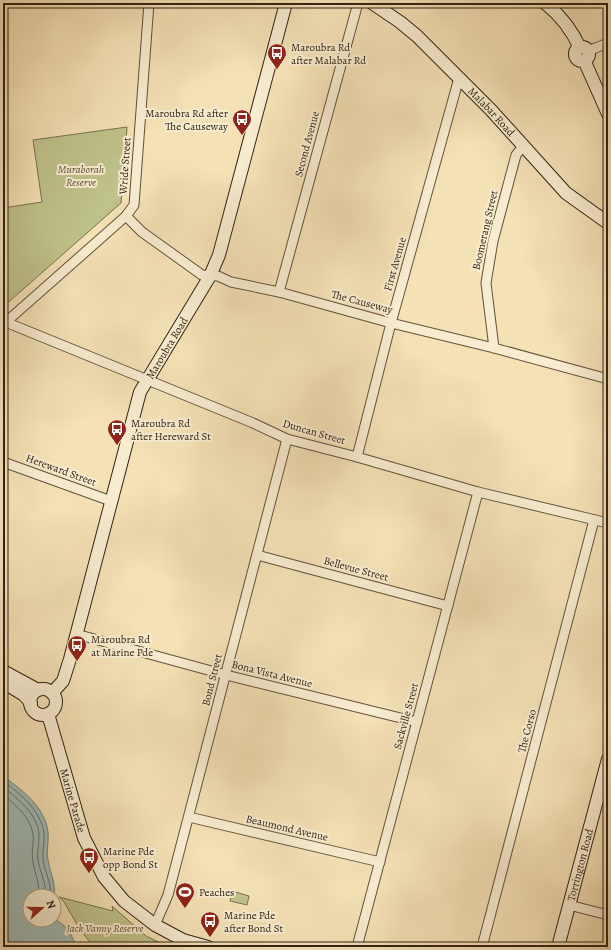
<svg xmlns="http://www.w3.org/2000/svg" width="611" height="950" viewBox="0 0 611 950" font-family="Alegreya,serif">
<style>
.green{fill:#bfc28b;stroke:#787250}
.water{fill:#9fbbb8;stroke:#737e76}
.lines{fill:none;stroke-linecap:round;stroke-linejoin:round}
.shore{stroke:#686e66;stroke-width:1}
.street-casing{stroke:#62523c;stroke-width:11}
.secondary-casing{stroke:#312214;stroke-width:14}
.street{stroke:#f8ecd0;stroke-width:9}
.secondary{stroke:#f8ecd0;stroke-width:12}
.labels{text-anchor:middle;dominant-baseline:central;stroke-width:4;stroke-linejoin:round;paint-order:stroke}
.poi-label{font-size:11px;fill:#312214;stroke:#f8ecd0;text-anchor:start}
.street-label{font-size:11px;fill:#312214;stroke:#f8ecd0}
.park-label{font-size:11px;font-style:italic;fill:#5c5238;stroke:#f8ecd0}
</style>
<rect width="100%" height="100%" fill="#f4e1b6"/>
<filter id="stains"><feTurbulence type="fractalNoise" baseFrequency=".005" numOctaves="4"/><feColorMatrix values="0 0 0 0 .2 0 0 0 0 .09 0 0 0 0 .02 0 0 0 .5 -.17"/></filter>
<radialGradient id="worn" r=".72"><stop offset=".6" stop-color="#630" stop-opacity="0"/><stop offset="1" stop-color="#630" stop-opacity=".3"/></radialGradient>
<!-- green -->
<g class="green">
<polygon points="127,127 121,203 3,307 3,208 42,202 33,140"/>
<polygon points="232,891 249,896 247,905 230,901"/>
<polygon points="59,897 113,911 112,906 146,936 169,947 94,947 81,931 64,902"/>
</g>
<!-- water -->
<path class="water" d="M3,776C22,790 45,807 48,832C49,842 46,851 48,860C50,874 56,882 54,896H30V920H54V918L68,929L77,947H3Z"/>
<g class="lines">
<!-- shore -->
<g class="shore">
<path d="M3,781C20,794 40,809 44,833C45,842 42,851 43,860C45,873 52,883 50,896"/>
<path d="M3,787C18,799 38,814 39,835C39,843 37,852 38,860C40,873 47,883 45,896"/>
<path d="M3,795C16,805 30,817 33,834C34,843 31,853 33,862C35,874 40,884 39,896"/>
</g>
<defs>
<g id="street">
<polyline points="588,51 608,43"/>
<polyline points="126,216 142,232 202,275 218,276 231,282 279,292 391,323 494,348 608,379"/>
<polyline points="279,292 358,3"/>
<polyline points="3,321 253,423 287,439 357,457 478,492 608,523"/>
<polyline points="6,322 126,216 134,205 149,3"/>
<polyline points="494,348 486,283 493,241 516,155 524,145"/>
<polyline points="357,457 391,323 459,78"/>
<polyline points="3,462 111,501"/>
<polyline points="257,555 448,606"/>
<polyline points="76,634 226,675 417,722"/>
<polyline points="189,817 380,862"/>
<polyline points="569,905 608,915"/>
<polyline points="155,925 168,895 287,439"/>
<polyline points="357,947 478,492"/>
<polyline points="482,947 594,520"/>
</g>
<g id="secondary">
<path id="s1" d="M372,3L400,22L417,36L491,110L566,193L608,223"/>
<path d="M545,3C560,15 572,30 580,48"/>
<circle cx="582" cy="54" r="7"/>
<polyline points="584,60 608,114"/>
<polyline points="3,671 38,690"/>
<polyline points="3,682 24,695 31,703"/>
<circle cx="43" cy="702" r="13"/>
<path id="s2" d="M52,693L63,681L70,659L140,392L210,276L219,255L286,3"/>
<path id="s3" d="M48,714L84,838L104,877L124,901L155,925L183,940L208,947"/>
<path id="s4" d="M558,947L608,759"/>
</g>
</defs>
<!-- street casing -->
<use href="#street" class="street-casing"/>
<!-- secondary casing -->
<use href="#secondary" class="secondary-casing"/>
<!-- street -->
<use href="#street" class="street"/>
<!-- secondary -->
<use href="#secondary" class="secondary"/>
</g>
<!-- icons -->
<defs>
<symbol id="bus-pin" viewBox="-11 -11 22 30"><path d="M0 17L-7.5 6A9.5 9.5 0 1 1 7.5 6Z" fill="#8f2418" stroke="#f8ecd0"/><path d="M-5-6H5V4H4V6H2V4H-2V6H-4V4H-5ZM-3.5-4V0h7V-4ZM-3.5 1.2v1.5H-2V1.2ZM2 1.2v1.5H3.5V1.2Z" fill="#fff"/></symbol>
<symbol id="stadium-pin" viewBox="-11 -11 22 30"><path d="M0 17L-7.5 6A9.5 9.5 0 1 1 7.5 6Z" fill="#8f2418" stroke="#f8ecd0"/><path d="M0-5a6.5 5 0 1 0 0 10a6.5 5 0 1 0 0-10ZM-3.5-1.8h7v3.6h-7Z" fill="#fff"/></symbol>
</defs>
<g fill-rule="evenodd">
<use href="#bus-pin" x="266" y="42" width="22" height="30"/>
<use href="#bus-pin" x="231" y="108" width="22" height="30"/>
<use href="#bus-pin" x="106" y="418" width="22" height="30"/>
<use href="#bus-pin" x="66" y="634" width="22" height="30"/>
<use href="#bus-pin" x="78" y="846" width="22" height="30"/>
<use href="#stadium-pin" x="174" y="881" width="22" height="30"/>
<use href="#bus-pin" x="199" y="910" width="22" height="30"/>
</g>
<g class="labels">
<!-- poi labels -->
<g class="poi-label">
<text x="291" y="47">Maroubra Rd<tspan x="291" dy="13">after Malabar Rd</tspan></text>
<text x="228" y="113" text-anchor="end">Maroubra Rd after<tspan x="228" dy="13">The Causeway</tspan></text>
<text x="131" y="423">Maroubra Rd<tspan x="131" dy="13">after Hereward St</tspan></text>
<text x="91" y="639">Maroubra Rd<tspan x="91" dy="13">at Marine Pde</tspan></text>
<text x="103" y="851">Marine Pde<tspan x="103" dy="13">opp Bond St</tspan></text>
<text x="199" y="892">Peaches</text>
<text x="224" y="915">Marine Pde<tspan x="224" dy="13">after Bond St</tspan></text>
</g>
<!-- street labels -->
<g class="street-label">
<text stroke="none"><textPath href="#s1" startOffset="162">Malabar Road</textPath></text>
<text transform="translate(307 144) rotate(-75)">Second Avenue</text>
<text transform="translate(125 166) rotate(-86)">Wride Street</text>
<text transform="translate(485 230) rotate(-77)">Boomerang Street</text>
<text transform="translate(395 264) rotate(-74)">First Avenue</text>
<text transform="translate(362 302) rotate(15)">The Causeway</text>
<text stroke="none"><textPath href="#s2" startOffset="367">Maroubra Road</textPath></text>
<text transform="translate(314 432) rotate(16)">Duncan Street</text>
<text transform="translate(61 470) rotate(20)">Hereward Street</text>
<text transform="translate(356 569) rotate(15)">Bellevue Street</text>
<text transform="translate(272 674) rotate(14)">Bona Vista Avenue</text>
<text transform="translate(212 680) rotate(-76)">Bond Street</text>
<text transform="translate(406 716) rotate(-75)">Sackville Street</text>
<text transform="translate(527 731) rotate(-75)">The Corso</text>
<text stroke="none"><textPath href="#s3" startOffset="90">Marine Parade</textPath></text>
<text transform="translate(287 828) rotate(13)">Beaumond Avenue</text>
<text stroke="none"><textPath href="#s4" startOffset="85">Torrington Road</textPath></text>
</g>
<!-- park labels -->
<g class="park-label">
<text x="81" y="169">Muraborah<tspan x="81" dy="13">Reserve</tspan></text>
<text x="105" y="928">Jack Vanny Reserve</text>
</g>
</g>
<!-- margin -->
<rect width="611" height="950" fill="none" stroke="#f4e1b6" stroke-width="16"/>
<rect x="4" y="4" width="603" height="942" fill="none" stroke="#312214" stroke-width="2"/>
<rect x="8" y="8" width="595" height="934" fill="none" stroke="#312214"/>
<!-- north arrow -->
<g transform="translate(42 908) rotate(69)"><circle r="19" fill="#f8ecd0" stroke="#a89b85"/>
<path d="M0-3L7 15L0 10L-7 15Z" fill="#8f2418"/>
<text y="-6" font-size="11" font-weight="bold" text-anchor="middle" fill="#312214">N</text>
</g>
<rect width="100%" height="100%" filter="url(#stains)"/>
<rect width="100%" height="100%" fill="url(#worn)"/>
</svg>
